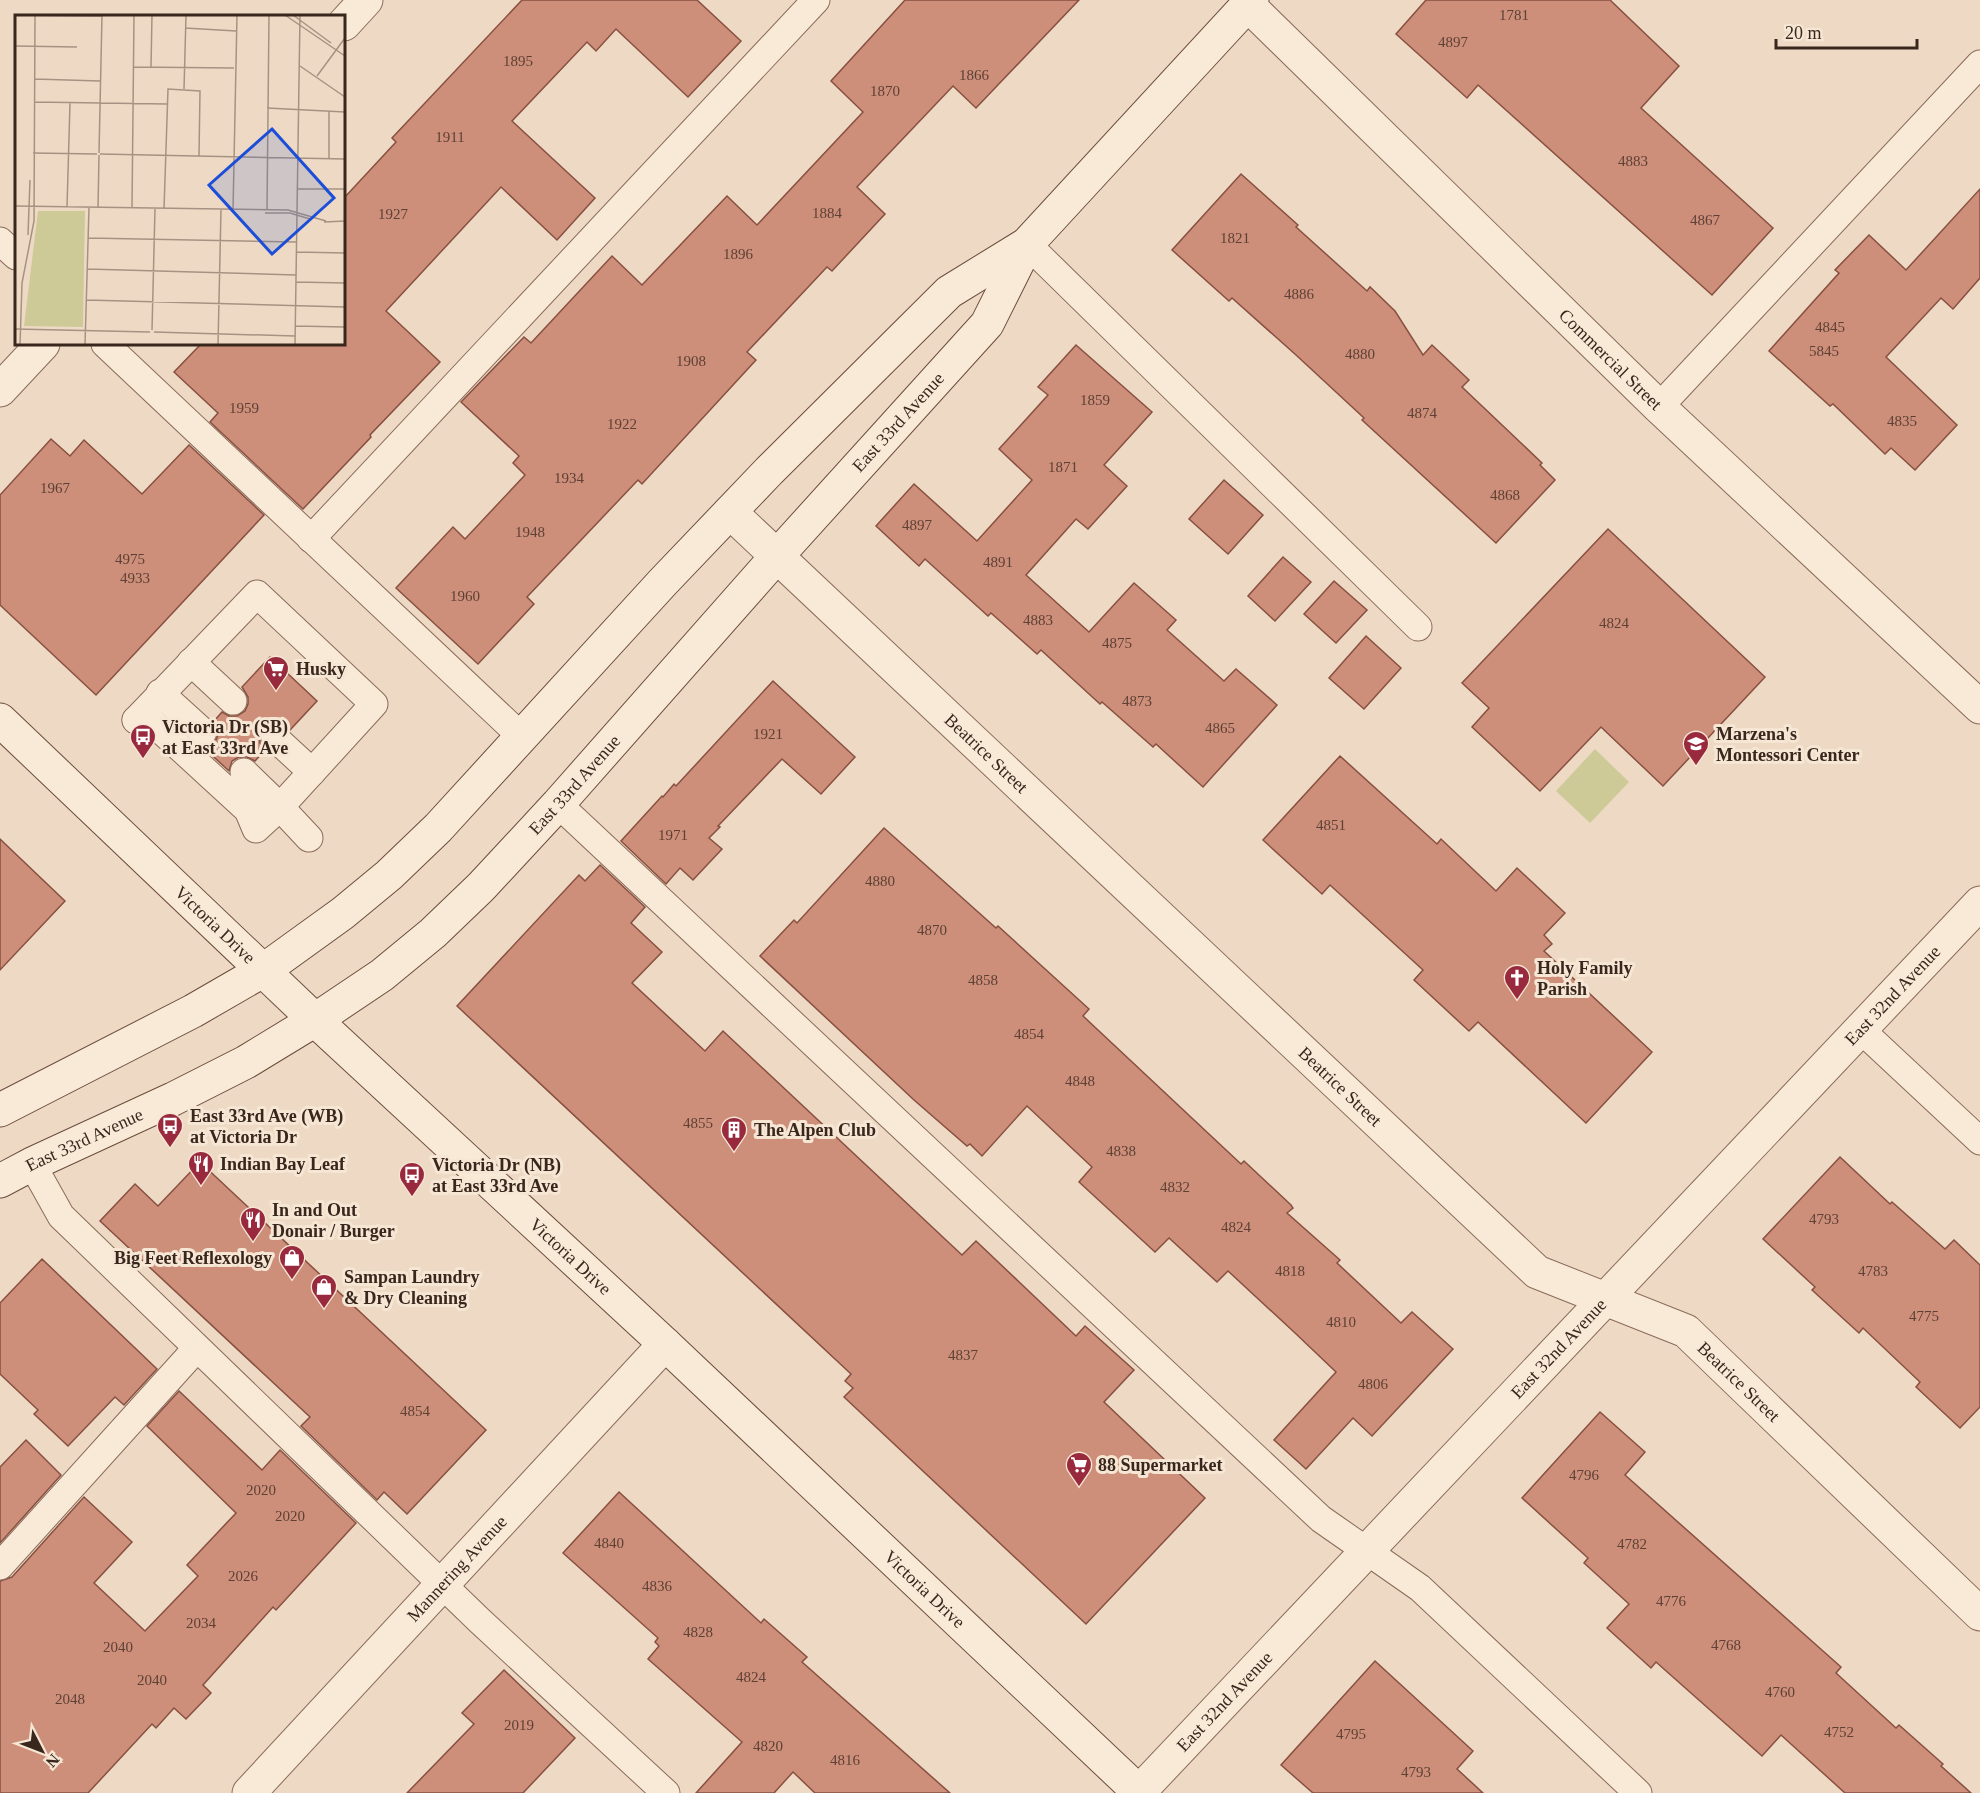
<svg xmlns="http://www.w3.org/2000/svg" width="1980" height="1793" viewBox="0 0 1980 1793" font-family="Georgia,serif">
<style>
.green{fill:#cdca98}
.building{fill:#cd8e7a;stroke:#885040;stroke-width:1.5}
.lines{fill:none;stroke-linecap:round;stroke-linejoin:round}
.lane-casing{stroke:#896b5a;stroke-width:29}
.street-casing{stroke:#896b5a;stroke-width:35}
.secondary-casing{stroke:#6b4c3d;stroke-width:35}
.lane{stroke:#f9e9d7;stroke-width:27}
.street{stroke:#f9e9d7;stroke-width:33}
.secondary{stroke:#f9e9d7;stroke-width:33}
.labels{text-anchor:middle;dominant-baseline:central;stroke-width:6;stroke-linejoin:round;paint-order:stroke}
.number-label{font-size:15px;fill:#5e4135}
.street-label{font-size:18px;fill:#39271e;stroke:#f6e6d4}
.poi-label{font-size:18px;font-weight:bold;fill:#39271e;stroke:#f6e6d4;text-anchor:start}
.inset-road{fill:none;stroke:#a69282;stroke-width:1.5}
.view{fill:#1d4ed8;fill-opacity:0.15;stroke:#1d4ed8;stroke-width:3}
.inset-edge{fill:none;stroke:#39271e;stroke-width:3}
</style>
<rect width="100%" height="100%" fill="#eedac4"/>
<!-- green -->
<polygon class="green" points="1595,749 1629,782 1590,823 1556,791"/>
<!-- building -->
<g class="building">
<polygon points="522,0 697,0 741,41 688,97 616,29 596,51 587,42 512,121 595,198 557,240 501,187 386,311 440,362 370,435 371,437 303,509 210,422 218,413 174,372 201,344 344,344 344,198 396,142 392,138"/>
<polygon points="905,0 1079,0 976,108 953,86 857,187 885,214 832,271 827,267 747,352 756,360 642,484 638,480 527,597 534,604 478,664 396,588 453,527 465,539 525,475 513,463 519,456 461,402 524,337 531,343 612,256 642,285 727,196 757,225 863,112 831,81"/>
<polygon points="1426,0 1610,0 1679,66 1641,108 1773,228 1712,295 1478,85 1467,98 1396,34"/>
<polygon points="1241,174 1298,225 1296,227 1367,291 1370,287 1395,311 1423,355 1432,345 1469,380 1462,387 1542,463 1540,465 1555,480 1496,543 1362,420 1364,418 1296,355 1232,298 1229,301 1172,250"/>
<polygon points="1980,189 1980,278 1953,309 1941,298 1886,357 1957,425 1915,470 1891,448 1885,454 1833,404 1830,406 1769,351 1839,273 1835,270 1869,235 1906,270"/>
<polygon points="1076,345 1152,412 1104,465 1127,486 1088,529 1076,519 1026,575 1089,632 1134,583 1176,620 1167,630 1224,681 1236,669 1277,705 1203,787 1156,744 1153,747 1102,702 1100,704 1041,650 1037,654 991,613 988,616 925,559 919,566 876,526 914,484 977,541 1032,480 999,449 1048,395 1038,387"/>
<polygon points="51,439 70,456 84,440 142,494 189,445 264,515 96,695 0,605 0,495"/>
<polygon points="1224,480 1263,515 1228,554 1189,519"/>
<polygon points="1608,529 1765,677 1663,786 1601,727 1540,791 1472,727 1489,708 1462,683"/>
<polygon points="1283,557 1311,582 1275,621 1248,596"/>
<polygon points="1334,581 1367,610 1336,643 1304,614"/>
<polygon points="1366,636 1401,668 1364,709 1329,678"/>
<polygon points="270,657 317,701 290,730 278,723 271,723 264,727 260,735 260,743 265,750 255,761 247,757 239,757 232,761 229,771 203,747 208,747 215,742 218,735 218,728 214,721 222,712 229,716 237,716 245,711 248,704 248,697 242,687"/>
<polygon points="773,681 855,757 821,794 782,759 718,826 720,827 709,838 722,849 693,880 680,868 666,884 621,841 662,796 663,797 674,784 676,786"/>
<polygon points="1340,756 1437,844 1441,839 1496,891 1517,868 1565,913 1544,935 1552,944 1544,951 1652,1052 1586,1123 1478,1022 1469,1031 1414,980 1423,970 1330,885 1322,894 1263,840"/>
<polygon points="884,828 996,928 998,926 1089,1009 1083,1016 1241,1164 1244,1161 1291,1205 1293,1208 1287,1213 1340,1260 1337,1263 1401,1323 1412,1312 1453,1349 1372,1436 1353,1418 1306,1469 1274,1440 1336,1372 1294,1332 1228,1271 1217,1282 1169,1238 1155,1252 1079,1182 1092,1167 1027,1106 982,1156 970,1144 967,1146 914,1100 760,956 794,920 797,923"/>
<polygon points="0,839 65,901 0,970"/>
<polygon points="600,865 645,907 631,923 662,952 632,983 705,1051 723,1031 962,1255 976,1241 1076,1336 1085,1326 1134,1370 1104,1402 1205,1498 1086,1624 844,1397 853,1388 845,1381 851,1374 457,1006 579,875 585,881"/>
<polygon points="1840,1157 1890,1204 1892,1202 1945,1249 1954,1240 1980,1265 1980,1407 1960,1428 1916,1387 1920,1382 1863,1328 1859,1333 1812,1290 1815,1287 1763,1239"/>
<polygon points="200,1162 486,1430 407,1514 384,1492 377,1500 301,1426 310,1417 100,1221 135,1184 158,1206"/>
<polygon points="42,1259 157,1369 124,1405 115,1397 68,1446 34,1414 38,1410 0,1374 0,1303"/>
<polygon points="179,1391 262,1470 280,1450 356,1523 276,1610 273,1607 203,1685 211,1693 186,1719 174,1708 156,1728 152,1724 88,1793 0,1793 0,1581 12,1577 84,1497 132,1542 94,1583 145,1631 198,1576 187,1565 236,1513 147,1426"/>
<polygon points="1600,1412 1645,1452 1625,1475 1841,1667 1836,1673 1896,1728 1899,1725 1943,1764 1941,1766 1971,1793 1845,1793 1781,1735 1762,1756 1656,1662 1651,1668 1607,1628 1629,1604 1584,1563 1588,1558 1522,1498"/>
<polygon points="26,1440 61,1475 0,1543 0,1467"/>
<polygon points="619,1492 761,1623 764,1619 807,1657 802,1662 950,1793 815,1793 793,1772 774,1793 696,1793 742,1742 648,1659 659,1646 655,1642 658,1638 563,1553"/>
<polygon points="1375,1661 1473,1751 1457,1769 1483,1793 1313,1793 1281,1765"/>
<polygon points="504,1670 575,1738 523,1793 407,1793 474,1724 462,1713"/>
</g>
<g class="lines">
<defs>
<g id="lane">
<polyline points="0,241 16,256"/>
<polyline points="1027,244 1418,627"/>
<polyline points="105,344 522,737"/>
<polyline points="1659,407 1980,64"/>
<polyline points="311,539 816,0"/>
<polyline points="191,662 233,701"/>
<polyline points="160,693 203,732"/>
<polyline points="136,720 257,594 374,704 280,807 309,838"/>
<polyline points="136,720 151,721 248,810 256,829 280,807 244,772"/>
<polyline points="275,738 312,772"/>
<polyline points="558,804 1321,1519 1420,1588 1638,1793"/>
<polyline points="1860,1029 1980,1141"/>
<polyline points="32,1164 61,1216 480,1621 666,1793"/>
<polyline points="0,1566 196,1349"/>
</g>
<g id="street">
<path id="s1" d="M1248,5L1659,407L1980,707"/>
<polyline points="344,24 366,0"/>
<polyline points="0,390 43,344"/>
<path id="s2" d="M730,512L1537,1272L1686,1331L1980,1614"/>
<path id="s3" d="M249,1793L665,1344"/>
<path id="s4" d="M1138,1793L1980,903"/>
</g>
<g id="secondary">
<path id="s5" d="M0,720L315,1020L665,1344L1140,1793"/>
<polyline points="0,1110 193,1011 264,970 343,913 389,875 438,828 663,582 769,471 949,292 1027,244 1252,0"/>
<path id="s6" d="M0,1181L32,1164L173,1099L246,1062L315,1020L382,975L433,933L481,887L558,804L777,556L987,324L1027,244"/>
</g>
</defs>
<!-- lane casing -->
<use href="#lane" class="lane-casing"/>
<!-- street casing -->
<use href="#street" class="street-casing"/>
<!-- secondary casing -->
<use href="#secondary" class="secondary-casing"/>
<!-- lane -->
<use href="#lane" class="lane"/>
<!-- street -->
<use href="#street" class="street"/>
<!-- secondary -->
<use href="#secondary" class="secondary"/>
</g>
<!-- icons -->
<defs>
<symbol id="supermarket-pin" viewBox="-11 -11 22 30"><path d="M0 17L-7.5 6A9.5 9.5 0 1 1 7.5 6Z" fill="#992a3e" stroke="#f6e6d4"/><path d="M-6-5.5h2.5l.6 2H6L4.5 2H-2.5L-4.4-4H-6ZM-1.5 3.2a1.3 1.3 0 1 0 .1 0ZM3 3.2a1.3 1.3 0 1 0 .1 0Z" fill="#fff"/></symbol>
<symbol id="bus-pin" viewBox="-11 -11 22 30"><path d="M0 17L-7.5 6A9.5 9.5 0 1 1 7.5 6Z" fill="#992a3e" stroke="#f6e6d4"/><path d="M-5-6H5V4H4V6H2V4H-2V6H-4V4H-5ZM-3.5-4V0h7V-4ZM-3.5 1.2v1.5H-2V1.2ZM2 1.2v1.5H3.5V1.2Z" fill="#fff"/></symbol>
<symbol id="school-pin" viewBox="-11 -11 22 30"><path d="M0 17L-7.5 6A9.5 9.5 0 1 1 7.5 6Z" fill="#992a3e" stroke="#f6e6d4"/><path d="M0-5L7-2L0 1L-7-2ZM-4 1L0 2.5L4 1V4Q0 6-4 4Z" fill="#fff"/></symbol>
<symbol id="church-pin" viewBox="-11 -11 22 30"><path d="M0 17L-7.5 6A9.5 9.5 0 1 1 7.5 6Z" fill="#992a3e" stroke="#f6e6d4"/><path d="M-1.2-6h2.4v3.5h3.3v2.4h-3.3V6h-2.4V-.1h-3.3v-2.4h3.3Z" fill="#fff"/></symbol>
<symbol id="building-pin" viewBox="-11 -11 22 30"><path d="M0 17L-7.5 6A9.5 9.5 0 1 1 7.5 6Z" fill="#992a3e" stroke="#f6e6d4"/><path d="M-4-6H4V6H1V3H-1V6H-4ZM-2.5-4.3h1.7v1.8h-1.7ZM.8-4.3h1.7v1.8H.8ZM-2.5-1h1.7V.8h-1.7ZM.8-1h1.7V.8H.8Z" fill="#fff"/></symbol>
<symbol id="restaurant-pin" viewBox="-11 -11 22 30"><path d="M0 17L-7.5 6A9.5 9.5 0 1 1 7.5 6Z" fill="#992a3e" stroke="#f6e6d4"/><path d="M-5-6h1v4h1v-4h1v4h1v-4h1v5L-1.5 .5V6h-2V.5L-5-1ZM5-6V6H3V1.5H1.5Q1.5-4 5-6Z" fill="#fff"/></symbol>
<symbol id="shop-pin" viewBox="-11 -11 22 30"><path d="M0 17L-7.5 6A9.5 9.5 0 1 1 7.5 6Z" fill="#992a3e" stroke="#f6e6d4"/><path d="M-5-2.5h2.3a2.7 3.5 0 0 1 5.4 0H5L5.5 6h-11ZM-1.5-2.5h3a1.5 2.3 0 0 0-3 0Z" fill="#fff"/></symbol>
</defs>
<g fill-rule="evenodd">
<use href="#supermarket-pin" x="261" y="654" width="30" height="40"/>
<use href="#bus-pin" x="128" y="722" width="30" height="40"/>
<use href="#school-pin" x="1681" y="729" width="30" height="40"/>
<use href="#church-pin" x="1502" y="963" width="30" height="40"/>
<use href="#bus-pin" x="155" y="1111" width="30" height="40"/>
<use href="#building-pin" x="719" y="1115" width="30" height="40"/>
<use href="#restaurant-pin" x="186" y="1149" width="30" height="40"/>
<use href="#bus-pin" x="397" y="1160" width="30" height="40"/>
<use href="#restaurant-pin" x="238" y="1205" width="30" height="40"/>
<use href="#shop-pin" x="277" y="1243" width="30" height="40"/>
<use href="#shop-pin" x="309" y="1272" width="30" height="40"/>
<use href="#supermarket-pin" x="1064" y="1450" width="30" height="40"/>
</g>
<g class="labels">
<!-- number labels -->
<g class="number-label">
<text x="1514" y="15">1781</text>
<text x="1453" y="42">4897</text>
<text x="518" y="61">1895</text>
<text x="974" y="75">1866</text>
<text x="885" y="91">1870</text>
<text x="450" y="137">1911</text>
<text x="1633" y="161">4883</text>
<text x="827" y="213">1884</text>
<text x="393" y="214">1927</text>
<text x="1705" y="220">4867</text>
<text x="1235" y="238">1821</text>
<text x="738" y="254">1896</text>
<text x="1299" y="294">4886</text>
<text x="1830" y="327">4845</text>
<text x="1824" y="351">5845</text>
<text x="1360" y="354">4880</text>
<text x="691" y="361">1908</text>
<text x="1095" y="400">1859</text>
<text x="244" y="408">1959</text>
<text x="1422" y="413">4874</text>
<text x="1902" y="421">4835</text>
<text x="622" y="424">1922</text>
<text x="1063" y="467">1871</text>
<text x="569" y="478">1934</text>
<text x="55" y="488">1967</text>
<text x="1505" y="495">4868</text>
<text x="917" y="525">4897</text>
<text x="530" y="532">1948</text>
<text x="130" y="559">4975</text>
<text x="998" y="562">4891</text>
<text x="135" y="578">4933</text>
<text x="465" y="596">1960</text>
<text x="1038" y="620">4883</text>
<text x="1614" y="623">4824</text>
<text x="1117" y="643">4875</text>
<text x="1137" y="701">4873</text>
<text x="1220" y="728">4865</text>
<text x="768" y="734">1921</text>
<text x="1331" y="825">4851</text>
<text x="673" y="835">1971</text>
<text x="880" y="881">4880</text>
<text x="932" y="930">4870</text>
<text x="983" y="980">4858</text>
<text x="1029" y="1034">4854</text>
<text x="1080" y="1081">4848</text>
<text x="698" y="1123">4855</text>
<text x="1121" y="1151">4838</text>
<text x="1175" y="1187">4832</text>
<text x="1824" y="1219">4793</text>
<text x="1236" y="1227">4824</text>
<text x="1290" y="1271">4818</text>
<text x="1873" y="1271">4783</text>
<text x="1924" y="1316">4775</text>
<text x="1341" y="1322">4810</text>
<text x="963" y="1355">4837</text>
<text x="1373" y="1384">4806</text>
<text x="415" y="1411">4854</text>
<text x="1584" y="1475">4796</text>
<text x="261" y="1490">2020</text>
<text x="290" y="1516">2020</text>
<text x="609" y="1543">4840</text>
<text x="1632" y="1544">4782</text>
<text x="243" y="1576">2026</text>
<text x="657" y="1586">4836</text>
<text x="1671" y="1601">4776</text>
<text x="201" y="1623">2034</text>
<text x="698" y="1632">4828</text>
<text x="1726" y="1645">4768</text>
<text x="118" y="1647">2040</text>
<text x="751" y="1677">4824</text>
<text x="152" y="1680">2040</text>
<text x="1780" y="1692">4760</text>
<text x="70" y="1699">2048</text>
<text x="519" y="1725">2019</text>
<text x="1839" y="1732">4752</text>
<text x="1351" y="1734">4795</text>
<text x="768" y="1746">4820</text>
<text x="845" y="1760">4816</text>
<text x="1416" y="1772">4793</text>
</g>
<!-- street labels -->
<g class="street-label">
<text stroke="none"><textPath href="#s1" startOffset="507">Commercial Street</textPath></text>
<text stroke="none"><textPath href="#s6" startOffset="1192">East 33rd Avenue</textPath></text>
<text stroke="none"><textPath href="#s2" startOffset="352">Beatrice Street</textPath></text>
<text stroke="none"><textPath href="#s6" startOffset="706">East 33rd Avenue</textPath></text>
<text stroke="none"><textPath href="#s5" startOffset="297">Victoria Drive</textPath></text>
<text stroke="none"><textPath href="#s4" startOffset="1098">East 32nd Avenue</textPath></text>
<text stroke="none"><textPath href="#s2" startOffset="838">Beatrice Street</textPath></text>
<text stroke="none"><textPath href="#s6" startOffset="94">East 33rd Avenue</textPath></text>
<text stroke="none"><textPath href="#s5" startOffset="783">Victoria Drive</textPath></text>
<text stroke="none"><textPath href="#s4" startOffset="612">East 32nd Avenue</textPath></text>
<text stroke="none"><textPath href="#s2" startOffset="1342">Beatrice Street</textPath></text>
<text stroke="none"><textPath href="#s3" startOffset="306">Mannering Avenue</textPath></text>
<text stroke="none"><textPath href="#s5" startOffset="1269">Victoria Drive</textPath></text>
<text stroke="none"><textPath href="#s4" startOffset="126">East 32nd Avenue</textPath></text>
</g>
<!-- poi labels -->
<g class="poi-label">
<text x="296" y="669">Husky</text>
<text x="162" y="727">Victoria Dr (SB)<tspan x="162" dy="21">at East 33rd Ave</tspan></text>
<text x="1716" y="734">Marzena's<tspan x="1716" dy="21">Montessori Center</tspan></text>
<text x="1537" y="968">Holy Family<tspan x="1537" dy="21">Parish</tspan></text>
<text x="190" y="1116">East 33rd Ave (WB)<tspan x="190" dy="21">at Victoria Dr</tspan></text>
<text x="754" y="1130">The Alpen Club</text>
<text x="220" y="1164">Indian Bay Leaf</text>
<text x="432" y="1165">Victoria Dr (NB)<tspan x="432" dy="21">at East 33rd Ave</tspan></text>
<text x="272" y="1210">In and Out<tspan x="272" dy="21">Donair / Burger</tspan></text>
<text x="272" y="1258" text-anchor="end">Big Feet Reflexology</text>
<text x="344" y="1277">Sampan Laundry<tspan x="344" dy="21">&amp; Dry Cleaning</tspan></text>
<text x="1098" y="1465">88 Supermarket</text>
</g>
</g>
<!-- overview -->
<g transform="translate(15 15)">
<rect width="330" height="330" fill="#eedac4"/>
<path d="M23,196H70L68,312L9,311Z" fill="#cdca98"/>
<path class="inset-road" d="M0,0L87,1M270,0L330,41M278,0L316,28M170,13L221,16M0,31L62,32M285,51L330,82M118,52L219,53M136,52L137,0M302,61L330,23M19,64L85,66M169,74L171,0M19,87L152,89M252,93L330,97M18,138L82,139M84,138L87,0M85,139L330,144M314,143V96M283,174H330M0,191L273,195L311,206M52,192L55,88M83,193L84,140M117,193L119,0M149,194L153,74L185,76L184,141M252,195L254,0M218,196L222,0M250,198H275L295,204M309,207L330,206M13,220L15,165M73,223L282,227M281,237L330,238M72,254L281,260M281,267L330,268M71,285L330,292M280,311L330,312M0,314L135,317M137,315L140,194M139,317L280,321M5,330L7,268L19,206L20,0M70,330L74,193M203,330L206,195M280,330L285,0"/>
<path class="view" d="M257,114L319,183L257,239L194,170Z"/>
<rect width="330" height="330" class="inset-edge"/>
</g>
<!-- north arrow -->
<g transform="translate(42 1751) rotate(132)" stroke="#f6e6d4" stroke-width="4.5" paint-order="stroke">
<path d="M0-4.5L10 22L0 15L-10 22Z" fill="#39271e"/>
<text y="-9" font-size="16" font-weight="bold" text-anchor="middle" fill="#39271e">N</text>
</g>
<!-- scale -->
<path d="M1776 39v9h141v-9" fill="none" stroke="#39271e" stroke-width="3"/>
<text x="1785" y="39" font-size="18" fill="#39271e" stroke="#f6e6d4" stroke-width="4.5" paint-order="stroke">20 m</text>
</svg>
